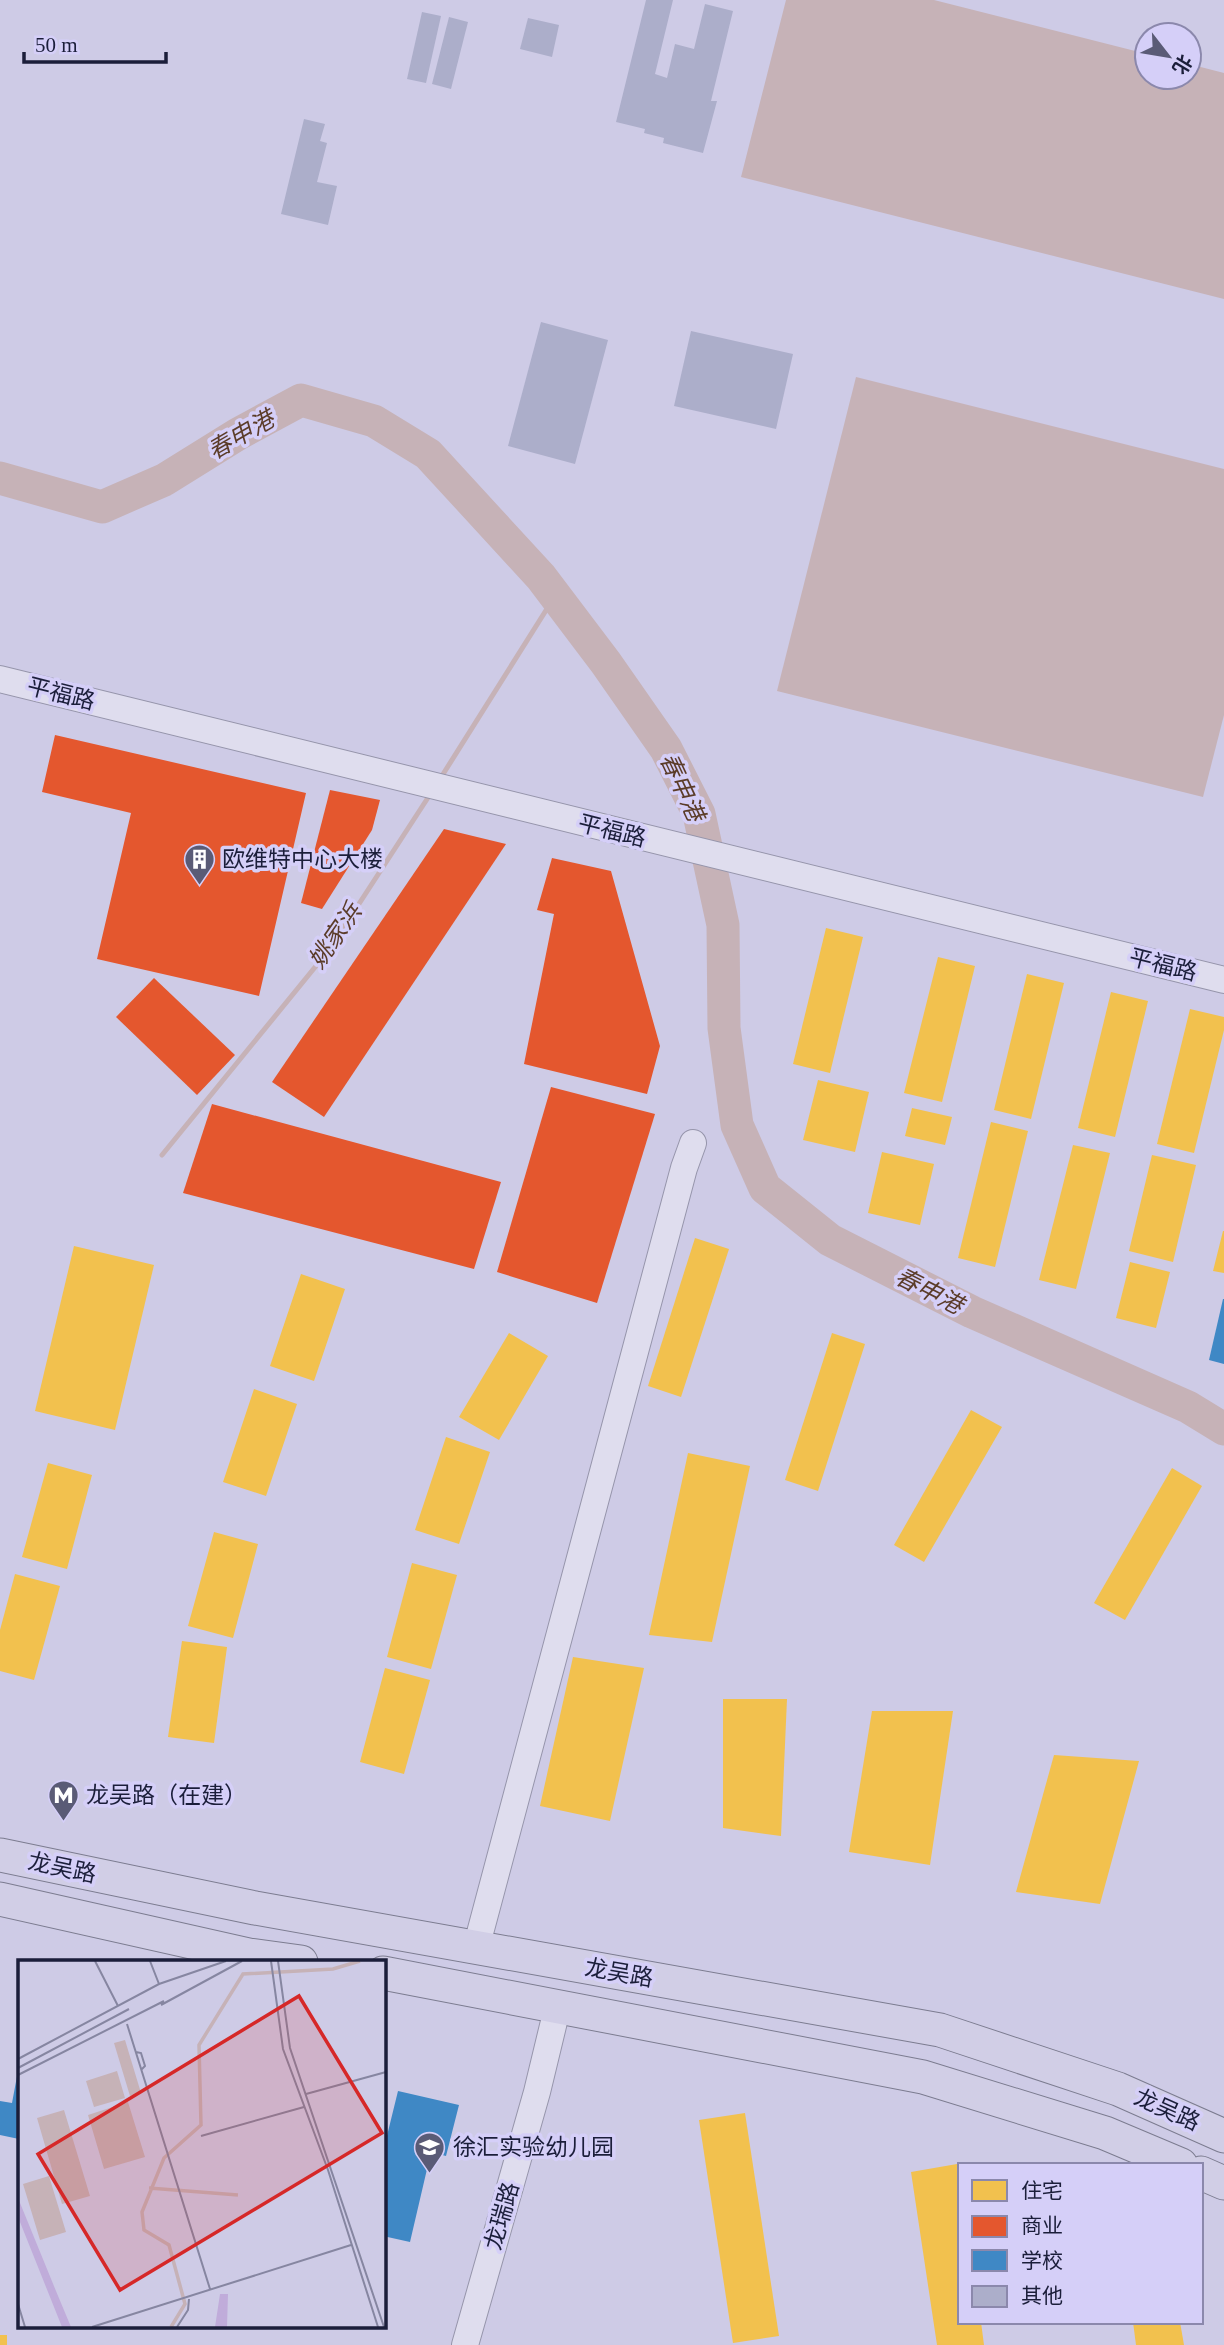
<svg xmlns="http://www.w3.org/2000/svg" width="1224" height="2345" viewBox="0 0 1224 2345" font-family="'Times New Roman','Noto Sans SC',serif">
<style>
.water{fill:#c6b2b7}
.homes{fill:#f2c14e}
.shops{fill:#e4572e}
.schools{fill:#3f88c5}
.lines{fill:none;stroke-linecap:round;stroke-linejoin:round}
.stream{stroke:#c6b2b7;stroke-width:5}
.river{stroke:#c6b2b7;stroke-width:33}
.building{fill:#acaeca}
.minor-casing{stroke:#9695ab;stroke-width:28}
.major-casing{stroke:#7c7c90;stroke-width:35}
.minor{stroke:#dfddee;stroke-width:26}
.major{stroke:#d1cee6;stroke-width:33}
.labels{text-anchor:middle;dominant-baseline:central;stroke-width:7;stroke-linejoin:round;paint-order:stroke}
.street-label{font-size:23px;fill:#1b1e3a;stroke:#d5cff8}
.poi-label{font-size:23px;fill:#1b1e3a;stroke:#d5cff8;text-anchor:start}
.water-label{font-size:24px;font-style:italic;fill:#5b3c29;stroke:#d5cff8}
.inset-river{fill:none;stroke:#c6b2b7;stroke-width:3.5}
.inset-road{fill:none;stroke:#8686a1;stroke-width:2}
.view{fill:#d62828;fill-opacity:0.15;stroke:#d62828;stroke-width:3.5}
.inset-edge{fill:none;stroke:#1b1e3a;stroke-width:3.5}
</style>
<rect width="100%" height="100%" fill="#cecbe6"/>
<!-- water -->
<g class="water">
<polygon points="786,0 934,0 1147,54 1147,77 1189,77 1189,64 1224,73 1224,299 741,177"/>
<polygon points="856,377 1224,469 1224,715 1203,797 777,691"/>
</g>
<!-- homes -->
<g class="homes">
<polygon points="826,928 863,937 830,1073 793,1064"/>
<polygon points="938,957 975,966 942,1102 904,1093"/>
<polygon points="1027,974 1064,983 1031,1119 994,1110"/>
<polygon points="1111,992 1148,1001 1115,1137 1078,1128"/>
<polygon points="1190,1009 1224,1017 1224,1030 1194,1153 1157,1144"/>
<polygon points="818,1080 869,1092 855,1152 803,1140"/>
<polygon points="912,1108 952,1117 945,1145 905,1136"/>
<polygon points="991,1122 1028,1131 995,1267 958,1258"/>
<polygon points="1073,1145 1110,1153 1076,1289 1039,1280"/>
<polygon points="882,1152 934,1164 920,1225 868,1213"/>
<polygon points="1152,1155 1196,1165 1173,1262 1129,1251"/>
<polygon points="1223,1231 1224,1231 1224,1273 1213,1271"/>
<polygon points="695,1238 729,1249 681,1397 648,1386"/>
<polygon points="74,1246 154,1265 115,1430 35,1411"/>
<polygon points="1130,1262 1170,1272 1156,1328 1116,1318"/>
<polygon points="301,1274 345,1289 314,1381 270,1366"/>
<polygon points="509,1333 548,1356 499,1440 459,1417"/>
<polygon points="832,1333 865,1344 818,1491 785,1480"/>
<polygon points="254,1389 297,1404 266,1496 223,1482"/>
<polygon points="971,1410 1002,1427 924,1562 894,1545"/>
<polygon points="446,1437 490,1452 459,1544 415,1530"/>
<polygon points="688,1453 750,1466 712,1642 649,1635"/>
<polygon points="48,1463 92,1475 67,1569 22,1557"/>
<polygon points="1172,1468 1202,1486 1125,1620 1094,1603"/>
<polygon points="214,1532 258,1544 233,1638 188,1626"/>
<polygon points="412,1563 457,1575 431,1669 387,1657"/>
<polygon points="15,1574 60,1586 34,1680 0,1671 0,1630"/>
<polygon points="182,1641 227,1647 214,1743 168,1737"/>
<polygon points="573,1657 644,1668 610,1821 540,1806"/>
<polygon points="385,1668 430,1680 404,1774 360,1762"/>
<polygon points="723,1699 787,1699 781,1836 723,1828"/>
<polygon points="872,1711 953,1711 930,1865 849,1852"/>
<polygon points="1054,1755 1139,1761 1100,1904 1016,1892"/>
<polygon points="745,2113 779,2336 733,2343 699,2120"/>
<polygon points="957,2164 960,2184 960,2322 981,2322 984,2345 937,2345 911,2172"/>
<polygon points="1133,2322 1180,2322 1184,2345 1136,2345"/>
<rect x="0" y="2335" width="7" height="10"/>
</g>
<!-- shops -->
<g class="shops">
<polygon points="55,735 306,793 259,996 97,959 131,813 42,792"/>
<polygon points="330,790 380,800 372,830 322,909 301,903"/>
<polygon points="444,829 506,844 324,1117 272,1082"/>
<polygon points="552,858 611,871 660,1046 647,1094 524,1064 554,914 537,910"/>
<polygon points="154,978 235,1055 197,1095 116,1017"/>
<polygon points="551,1087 655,1114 597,1303 497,1272"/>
<polygon points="212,1104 501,1182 474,1269 183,1193"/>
</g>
<!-- schools -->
<g class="schools">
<polygon points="1223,1299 1224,1299 1224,1364 1209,1360"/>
<polygon points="18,2071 19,2071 19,2139 0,2135 0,2101 12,2103"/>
<polygon points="398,2091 459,2105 446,2156 431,2152 410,2242 383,2236 383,2152"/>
</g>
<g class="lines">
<!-- stream -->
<g class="stream">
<polyline points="440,779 555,596"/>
<polyline points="162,1155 329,950 431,793"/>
</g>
<!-- river -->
<polyline class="river" points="0,478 102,507 164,480 238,434 301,400 374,421 428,454 541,577 606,663 666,749 699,814 723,925 724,1028 737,1125 765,1188 830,1240 972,1312 1188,1407 1224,1429"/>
</g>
<!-- building -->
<g class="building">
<polygon points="646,0 673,0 655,74 667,78 675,44 694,49 705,4 733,11 711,101 717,101 703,153 663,143 664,138 644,133 645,129 616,122"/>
<polygon points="422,12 441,16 426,83 407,79"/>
<polygon points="449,17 468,22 451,89 432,84"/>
<polygon points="528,18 559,25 552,57 520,49"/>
<polygon points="304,119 325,124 320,141 327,143 317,182 337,186 328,225 281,214"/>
<polygon points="541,322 608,340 575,464 508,446"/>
<polygon points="691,331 793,354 776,429 674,406"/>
</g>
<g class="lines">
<defs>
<g id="minor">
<polyline points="0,679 1224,980"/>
<polyline points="476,1948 684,1168 693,1143"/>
<polyline points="465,2345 537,2092 558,2005"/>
</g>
<g id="major">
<polyline points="0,1855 255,1908 940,2030 1118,2089 1224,2136"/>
<polyline points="0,1899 249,1955 301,1962"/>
<polyline points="383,1973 923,2077 1105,2133 1181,2165"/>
<polyline points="1201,2173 1224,2183"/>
</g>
</defs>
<!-- minor casing -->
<use href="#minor" class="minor-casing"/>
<!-- major casing -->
<use href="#major" class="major-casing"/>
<!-- minor -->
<use href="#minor" class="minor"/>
<!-- major -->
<use href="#major" class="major"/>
</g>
<!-- icons -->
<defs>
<symbol id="building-pin" viewBox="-11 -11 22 30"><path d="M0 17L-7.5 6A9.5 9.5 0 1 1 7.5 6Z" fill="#5a5b76" stroke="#d5cff8"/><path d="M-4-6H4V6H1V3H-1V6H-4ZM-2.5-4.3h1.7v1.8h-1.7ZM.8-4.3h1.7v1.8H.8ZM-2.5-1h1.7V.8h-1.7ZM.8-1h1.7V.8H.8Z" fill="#fff"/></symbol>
<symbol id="metro-pin" viewBox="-11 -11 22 30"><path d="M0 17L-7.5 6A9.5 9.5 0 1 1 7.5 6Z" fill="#5a5b76" stroke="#d5cff8"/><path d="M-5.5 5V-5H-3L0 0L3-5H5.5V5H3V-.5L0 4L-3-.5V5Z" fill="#fff"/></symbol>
<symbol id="school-pin" viewBox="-11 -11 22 30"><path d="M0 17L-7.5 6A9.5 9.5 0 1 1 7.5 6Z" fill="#5a5b76" stroke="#d5cff8"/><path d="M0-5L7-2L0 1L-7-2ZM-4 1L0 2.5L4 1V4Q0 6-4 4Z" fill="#fff"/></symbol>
</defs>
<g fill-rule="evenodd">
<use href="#building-pin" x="182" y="842" width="35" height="47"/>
<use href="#metro-pin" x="46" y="1778" width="35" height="47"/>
<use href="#school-pin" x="412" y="2130" width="35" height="47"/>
</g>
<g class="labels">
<!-- street labels -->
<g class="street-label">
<text transform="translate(61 694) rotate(14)">平福路</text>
<text transform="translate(612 831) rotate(14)">平福路</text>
<text transform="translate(1163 965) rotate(14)">平福路</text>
<text transform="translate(62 1868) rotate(12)">龙吴路</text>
<text transform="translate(619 1973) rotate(10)">龙吴路</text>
<text transform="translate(1167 2110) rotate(24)">龙吴路</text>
<text transform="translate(502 2216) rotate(-74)">龙瑞路</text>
</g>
<!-- poi labels -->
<g class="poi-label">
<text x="222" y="859">欧维特中心大楼</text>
<text x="86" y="1795">龙吴路（在建）</text>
<text x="453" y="2147">徐汇实验幼儿园</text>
</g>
<!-- water labels -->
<g class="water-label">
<text transform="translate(241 435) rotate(-30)">春申港</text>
<text transform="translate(682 787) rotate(65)">春申港</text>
<text transform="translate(335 936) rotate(-55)">姚家浜</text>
<text transform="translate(929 1291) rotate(27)">春申港</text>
</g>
</g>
<!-- overview -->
<g transform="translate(18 1960)">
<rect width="368" height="368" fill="#cecbe6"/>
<path d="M0,238L38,331L53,367H44L0,257ZM202,334H210L209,367H197Z" fill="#c0acda"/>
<path d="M107,80L123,133L112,136L96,83ZM99,111L107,138L76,147L68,121ZM110,142L127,197L86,209L70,155ZM46,150L72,236L44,244L19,158ZM31,216L48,272L22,280L5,224Z" fill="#c6b2b7"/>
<path class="inset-river" d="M131,228L220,235M153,367L167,344L151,285L126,270L124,252L146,198L183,165L181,85L225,14L315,9L342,1"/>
<path class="inset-road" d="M77,1L100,46M132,1L141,24M253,1L265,89L310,210L360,367M260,1L272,88L366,367M143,45L224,1M109,64L192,329M118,92L123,93L127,106L123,110M0,99L141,24L208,1M0,108L111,49M0,115L146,41M288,134L368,112M183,176L286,147M0,344L7,367M74,367L333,285M159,367L170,350L171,339"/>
<path class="view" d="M281,36L364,173L102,330L20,194Z"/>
<rect width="368" height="368" class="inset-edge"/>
</g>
<!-- legend -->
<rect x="958" y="2163" width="245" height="161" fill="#d5cff8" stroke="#8b88ac" stroke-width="2"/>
<rect x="972" y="2180" width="35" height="21" fill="#f2c14e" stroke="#8b88ac" stroke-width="2"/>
<text x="1021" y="2198" font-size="21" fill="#1b1e3a">住宅</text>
<rect x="972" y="2216" width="35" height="21" fill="#e4572e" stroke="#8b88ac" stroke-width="2"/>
<text x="1021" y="2233" font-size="21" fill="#1b1e3a">商业</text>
<rect x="972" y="2250" width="35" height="21" fill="#3f88c5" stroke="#8b88ac" stroke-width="2"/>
<text x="1021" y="2268" font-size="21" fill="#1b1e3a">学校</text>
<rect x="972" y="2286" width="35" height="21" fill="#acaeca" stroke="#8b88ac" stroke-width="2"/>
<text x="1021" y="2303" font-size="21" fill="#1b1e3a">其他</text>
<!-- north arrow -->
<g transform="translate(1168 56) rotate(121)"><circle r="33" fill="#d5cff8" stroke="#8b88ac" stroke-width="2"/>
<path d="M0-5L12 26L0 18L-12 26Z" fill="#5a5b76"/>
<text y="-10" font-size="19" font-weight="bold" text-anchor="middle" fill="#1b1e3a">北</text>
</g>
<!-- scale -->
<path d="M24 52v10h142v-10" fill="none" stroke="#1b1e3a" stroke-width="3.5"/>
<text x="35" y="52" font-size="21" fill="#1b1e3a" stroke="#d5cff8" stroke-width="5" paint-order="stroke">50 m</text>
</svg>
